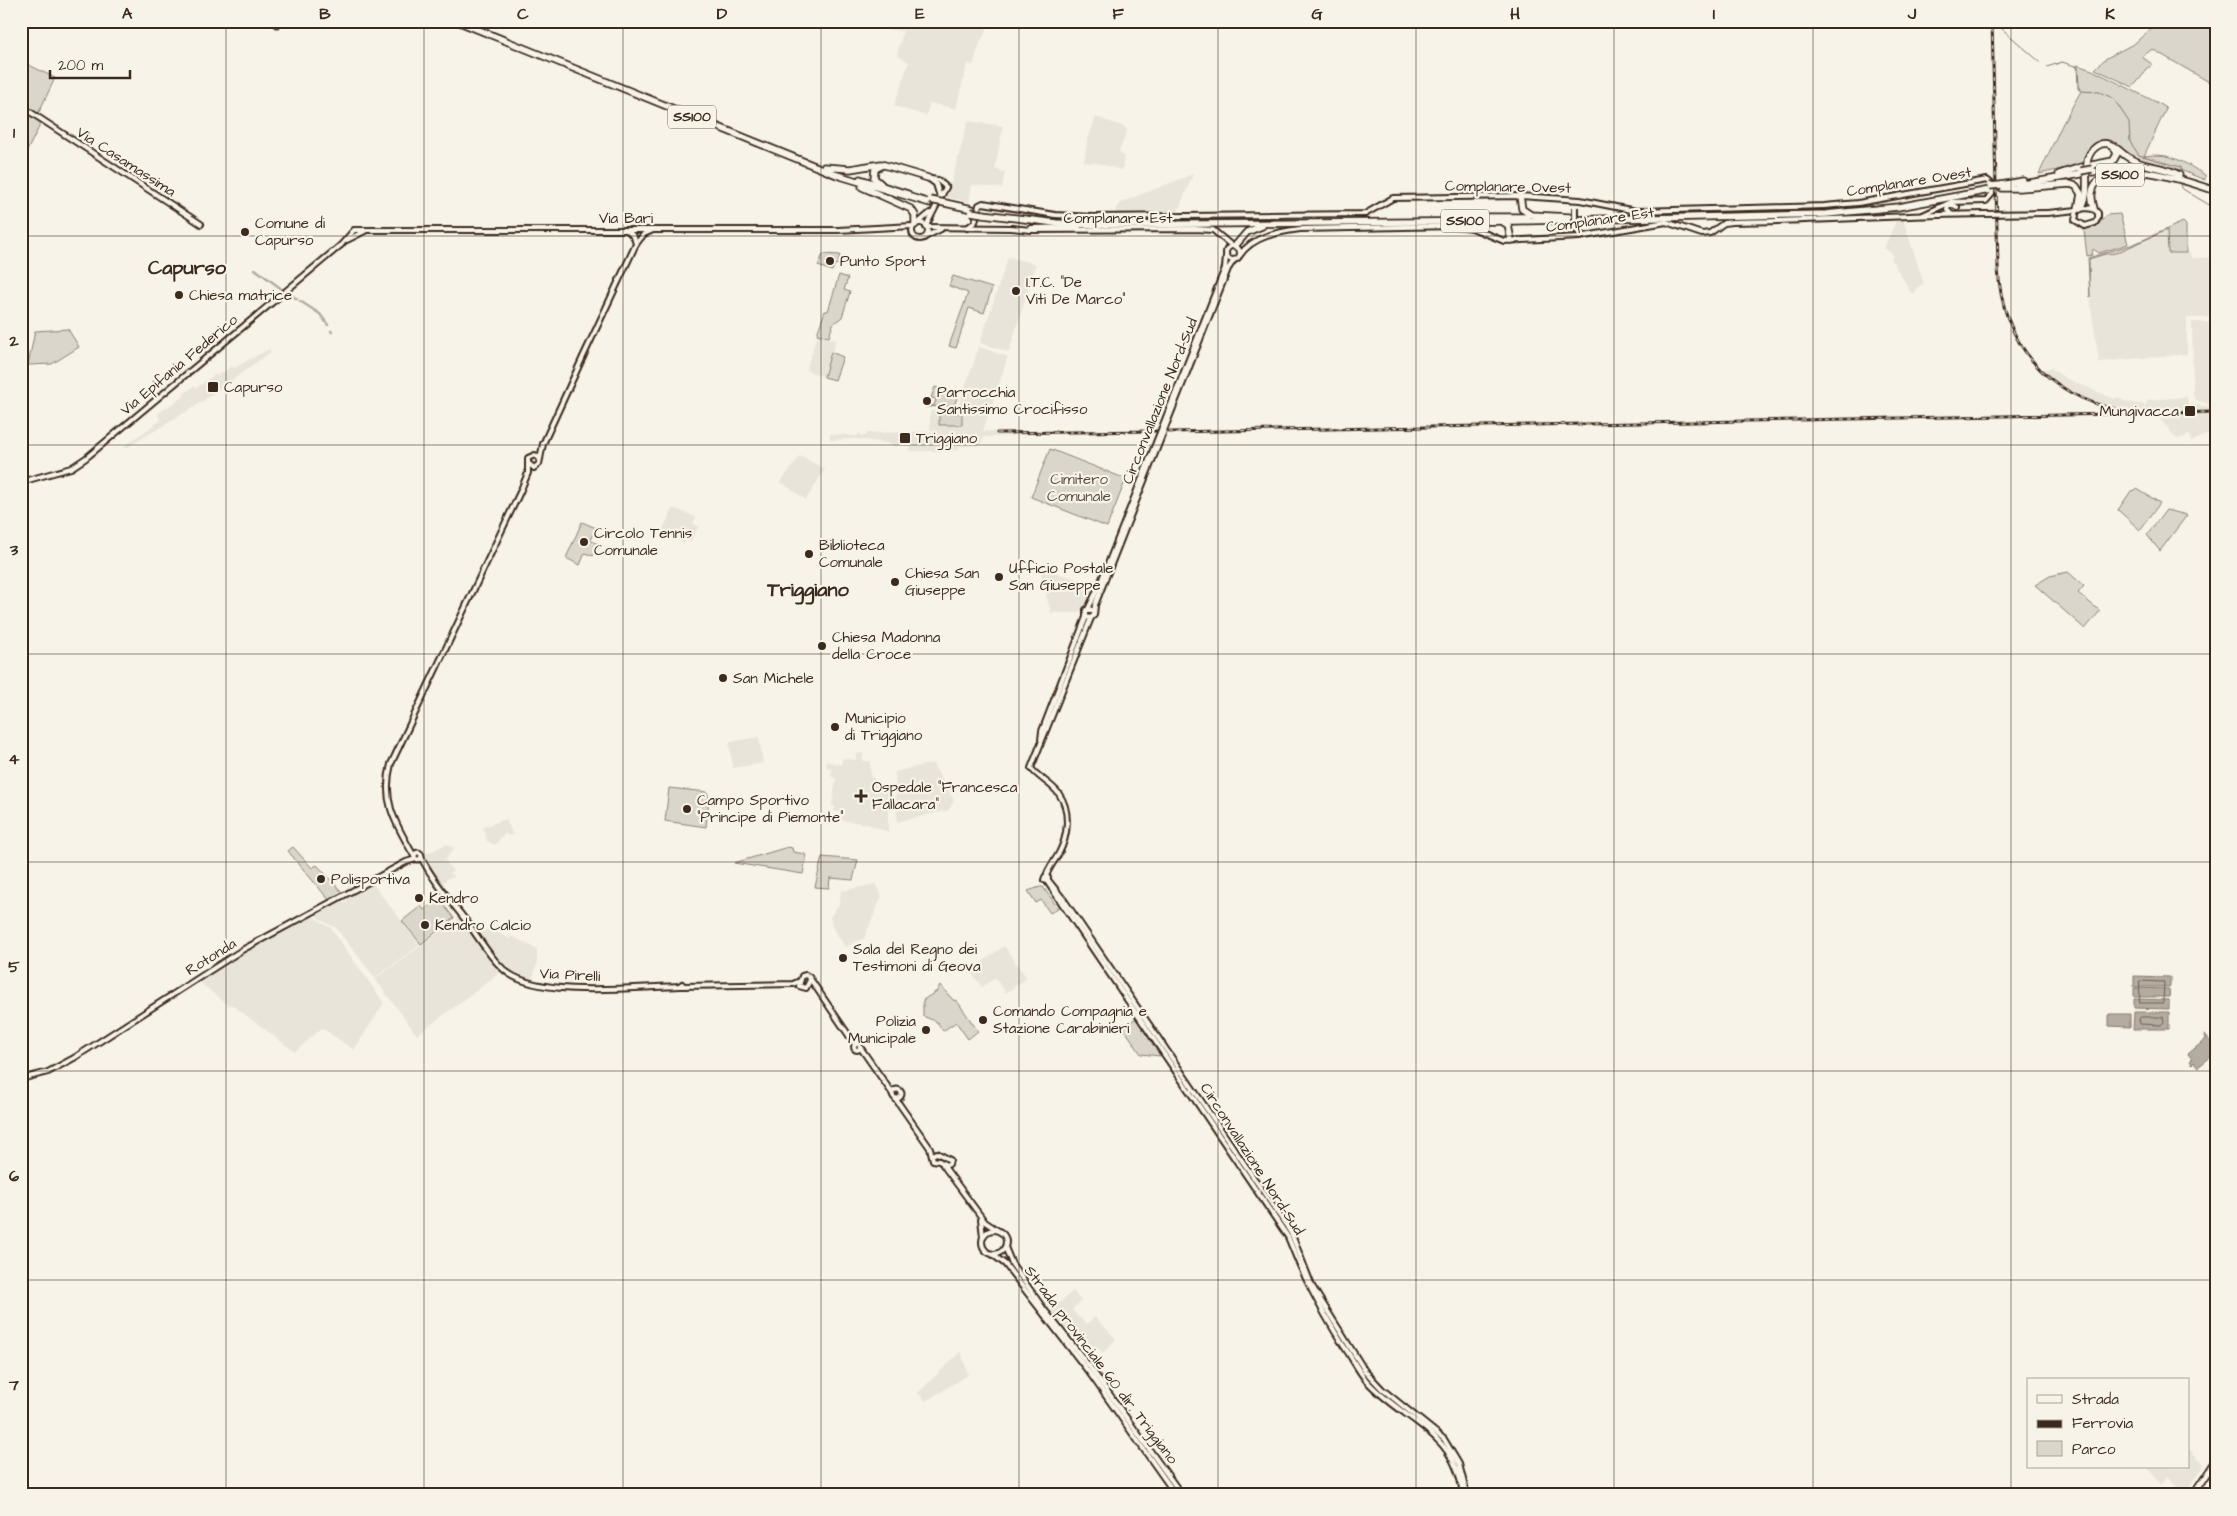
<svg xmlns="http://www.w3.org/2000/svg" width="2237" height="1516" viewBox="0 0 2237 1516" font-family="'Architects Daughter',sans-serif">
<style>
.built{fill:#e9e4d9}
.green{fill:#dbd6cb;stroke:#8b8074}
.water{fill:#b4aca0;stroke:#84786c}
.lines{fill:none;stroke-linecap:round;stroke-linejoin:round}
.shore{stroke:#6b5e52;stroke-width:1}
.stream{stroke:#84786c;stroke-width:1}
.canal{stroke:#b4aca0;stroke-width:2.5}
.secondary-casing{stroke:#3b2a1e;stroke-width:8}
.primary-casing{stroke:#3b2a1e;stroke-width:8}
.highway-casing{stroke:#3b2a1e;stroke-width:9}
.secondary{stroke:#f7f3e8;stroke-width:4}
.primary{stroke:#f7f3e8;stroke-width:4.5}
.highway{stroke:#f7f3e8;stroke-width:5.5}
.rail-casing{stroke:#3b2a1e;stroke-width:3}
.rail{stroke:#f7f3e8;stroke-width:1;stroke-dasharray:4;stroke-linecap:butt}
.secondary-bridge-casing{stroke:#3b2a1e;stroke-width:8;stroke-linecap:butt}
.highway-bridge-casing{stroke:#3b2a1e;stroke-width:9;stroke-linecap:butt}
.secondary-bridge{stroke:#f7f3e8;stroke-width:4}
.highway-bridge{stroke:#f7f3e8;stroke-width:5.5}
.grid{fill:none;stroke:#3b2a1e;stroke-width:1;stroke-opacity:0.55}
.poi-dot{fill:#3b2a1e;stroke:#f7f3e8;stroke-width:2}
.labels{text-anchor:middle;dominant-baseline:central;stroke-width:4.5;stroke-linejoin:round;paint-order:stroke}
.shield{fill:#f7f3e8;stroke:#73665b;stroke-width:1}
.shield-label{font-size:14px;font-weight:bold;fill:#3b2a1e}
.street-label{font-size:15px;fill:#3b2a1e;stroke:#f7f3e8}
.poi-label{font-size:15px;fill:#3b2a1e;stroke:#f7f3e8;text-anchor:start}
.park-label{font-size:15px;fill:#5b4c41;stroke:#f7f3e8}
.district-label{font-size:20px;font-weight:bold;fill:#3b2a1e;stroke:#f7f3e8}
.neatline{fill:none;stroke:#3b2a1e;stroke-width:2}
.grid-label{font-size:16px;text-anchor:middle;font-weight:bold;fill:#3b2a1e}
</style>
<rect width="100%" height="100%" fill="#f7f3e8"/>
<filter id="ink" filterUnits="userSpaceOnUse"><feTurbulence type="fractalNoise" baseFrequency=".02" numOctaves="2"/><feDisplacementMap in="SourceGraphic" scale="10" xChannelSelector="R" yChannelSelector="G"/><feConvolveMatrix kernelMatrix="1 2 1 2 8 2 1 2 1" color-interpolation-filters="sRGB"/></filter>
<g filter="url(#ink)">
<!-- built -->
<g class="built">
<polygon points="878,21 991,21 980,43 973,65 967,64 956,109 930,103 926,116 894,106 909,62 897,55 903,31 877,28"/>
<polygon points="1096,117 1125,127 1127,131 1119,151 1124,157 1122,170 1097,163 1084,162 1087,142"/>
<polygon points="968,121 1003,126 995,169 1005,172 1002,188 972,185 969,202 944,197 952,180"/>
<polygon points="1193,174 1177,214 1115,215 1116,208 1122,202"/>
<polygon points="1897,219 1903,219 1924,284 1916,288 1916,292 1912,294 1891,259 1893,254 1884,248"/>
<polygon points="2168,229 2168,253 2190,253 2191,258 2216,257 2216,317 2187,318 2187,354 2099,362 2091,308 2089,259 2116,253"/>
<polygon points="1008,257 1036,264 1009,352 980,343"/>
<polygon points="2192,322 2216,322 2216,404 2208,404 2196,400 2193,395"/>
<polygon points="817,334 836,340 824,377 806,370 811,355 814,352 812,350 816,339 819,337"/>
<polygon points="979,347 1008,357 983,431 1011,432 1011,436 984,437 980,446 959,446 959,450 948,451 910,451 910,446 893,446 887,443 857,439 830,440 830,434 857,436 860,433 861,436 866,436 867,433 943,431 930,430 930,411 957,410"/>
<polygon points="269,349 271,352 194,407 126,448 124,446 161,420 157,414 184,396 183,394 194,386 196,388 215,374 217,376 232,366 234,368"/>
<polygon points="2026,354 2042,370 2051,368 2065,378 2115,399 2117,397 2126,402 2146,405 2147,400 2187,397 2188,404 2216,407 2216,430 2191,442 2190,435 2177,439 2160,419 2182,418 2135,419 2135,417 2124,416 2066,416 2062,414 2125,413 2093,403 2065,391 2041,373 2027,358"/>
<polygon points="800,456 825,469 806,500 784,484 780,483"/>
<polygon points="673,508 696,517 693,524 699,526 690,542 686,540 684,544 662,531"/>
<polygon points="1039,567 1097,586 1085,610 1074,613 1051,613"/>
<polygon points="759,737 763,763 733,768 729,742"/>
<polygon points="863,753 863,761 870,761 871,778 874,778 875,786 888,786 888,832 867,824 840,820 844,813 834,811 835,806 832,806 836,779 831,776 832,769 826,767 826,761 842,765 842,758 856,760 856,754"/>
<polygon points="932,763 954,800 949,810 897,822 895,772"/>
<polygon points="506,819 513,836 504,834 495,845 487,841 483,827"/>
<polygon points="447,844 454,849 445,860 453,871 450,873 454,876 453,878 450,877 441,884 423,855"/>
<polygon points="373,884 420,945 375,978 336,928 319,919 315,912 340,901 344,902 347,901 347,896"/>
<polygon points="875,884 882,896 864,938 845,947 832,926 830,917 839,904 841,891"/>
<polygon points="312,916 331,928 384,1003 354,1050 322,1028 295,1052 231,1004 229,1006 198,981 276,934"/>
<polygon points="460,917 501,972 417,1035 375,979"/>
<polygon points="489,928 510,939 512,936 537,949 537,963 532,981 517,976 503,966 479,935"/>
<polygon points="1004,946 1027,978 1006,993 995,978 982,987 970,971"/>
<polygon points="1073,1291 1081,1301 1072,1310 1086,1324 1095,1317 1116,1339 1103,1353 1097,1348 1088,1355 1051,1311"/>
<polygon points="961,1351 968,1375 926,1401 918,1393"/>
<polygon points="2188,1448 2204,1464 2185,1495 2181,1495 2168,1476 2161,1485 2147,1467 2188,1467"/>
</g>
<!-- green -->
<g class="green">
<polygon points="2169,21 2216,21 2216,86 2152,49 2142,57 2152,64 2133,87 2095,69 2105,59 2135,43 2155,25 2164,29"/>
<polygon points="21,61 55,78 39,112 36,113 21,103"/>
<path d="M2077,65L2092,70L2162,105L2166,109L2144,156C2172,152 2183,162 2205,175V180C2192,175 2179,169 2165,165C2153,163 2142,162 2131,157C2122,153 2116,140 2106,140C2094,140 2084,153 2085,164L2039,174L2062,125L2081,91L2078,89Z"/>
<polygon points="21,110 41,123 21,163"/>
<polygon points="2120,214 2128,244 2099,253 2093,249 2092,255 2087,256 2084,230 2097,226 2107,215"/>
<polygon points="2183,222 2186,225 2186,253 2168,253 2167,230 2116,253 2106,254 2089,259 2090,298 2088,258 2134,244"/>
<polygon points="823,254 840,255 838,265 835,264 832,271 818,266"/>
<polygon points="839,275 848,278 844,290 850,292 842,317 833,324 829,337 817,334 825,311 828,311"/>
<polygon points="953,276 992,288 984,313 969,308 956,348 949,346 968,293 949,286"/>
<polygon points="68,329 79,347 52,364 28,365 35,331"/>
<polygon points="831,352 843,357 835,380 824,377"/>
<polygon points="935,387 958,395 954,406 925,407 926,403 934,406 936,399 931,398"/>
<polygon points="962,413 962,425 939,425 939,414"/>
<polygon points="1050,449 1126,479 1107,527 1031,497"/>
<polygon points="2137,489 2160,503 2140,530 2118,510 2131,491"/>
<polygon points="2166,510 2187,515 2160,551 2147,535"/>
<polygon points="582,522 596,528 590,540 600,545 593,556 585,553 580,565 566,558"/>
<polygon points="2068,572 2084,586 2078,593 2100,611 2085,629 2035,585 2050,576"/>
<polygon points="669,788 707,792 709,798 706,827 665,821"/>
<polygon points="293,847 312,868 317,865 343,893 329,900 288,851"/>
<polygon points="788,847 792,848 793,852 805,854 806,858 803,874 734,863"/>
<polygon points="822,857 858,860 853,880 830,878 829,888 815,887"/>
<polygon points="1040,887 1043,887 1058,908 1050,913 1041,900 1036,903 1028,891"/>
<polygon points="439,899 454,918 421,944 402,921 421,906 424,910"/>
<polygon points="940,985 953,1000 957,1001 978,1031 968,1039 956,1022 943,1031 937,1022 923,1016 923,1000 937,991"/>
<polygon points="1136,1018 1160,1056 1141,1054 1123,1027"/>
</g>
<!-- water -->
<g class="water">
<polygon points="2134,976 2170,977 2170,987 2134,987"/>
<polygon points="2134,988 2169,989 2170,997 2134,997"/>
<polygon points="2134,999 2169,1000 2169,1009 2134,1008"/>
<polygon points="2134,1012 2169,1012 2169,1029 2133,1029"/>
<polygon points="2109,1014 2130,1014 2130,1027 2109,1026"/>
<polygon points="2204,1034 2216,1048 2216,1053 2198,1067 2194,1062 2192,1064 2190,1061 2192,1059 2188,1054 2206,1039"/>
</g>
<g class="lines">
<!-- shore -->
<g class="shore">
<polygon points="2140,981 2164,982 2163,1003 2140,1003"/>
<polygon points="2141,1017 2163,1017 2164,1023 2162,1025 2140,1024 2139,1019"/>
</g>
<!-- stream -->
<g class="stream">
<polyline points="2001,21 2001,28 2040,62"/>
<polyline points="2047,67 2062,62 2078,67 2079,88 2081,91 2099,92 2113,98 2129,122 2130,142 2139,155 2181,167 2181,173"/>
<polyline points="2180,182 2181,188 2216,209"/>
</g>
<!-- canal -->
<g class="canal">
<polyline points="255,269 283,290"/>
<polyline points="287,292 297,299"/>
<polyline points="300,301 320,314 328,325"/>
<polyline points="331,331 332,332"/>
</g>
<defs>
<g id="secondary">
<polyline points="21,106 201,224"/>
<polyline points="928,178 936,184 940,197"/>
<polyline points="931,179 938,180 946,187"/>
<polygon points="2085,208 2094,209 2098,213 2098,218 2095,223 2085,226 2075,220 2077,210"/>
<polyline points="2048,213 2077,210"/>
<polyline points="1951,214 1947,210 1948,206 1953,205 1957,207"/>
<polyline points="918,223 930,213"/>
<circle cx="920" cy="231" r="8"/>
<polyline points="926,226 946,187"/>
<polyline points="926,227 1011,228"/>
<polyline points="1575,227 1578,232 1584,236"/>
<polyline points="967,228 975,222 979,205 983,203 1055,215 1093,217 1365,214 1393,198 1520,196 1580,200 1636,211 1824,206 1858,203 1987,180 1993,185 1992,194 1986,201 1951,202 1923,215"/>
<polyline points="1011,228 1031,230 1195,229 1213,230 1232,246"/>
<polyline points="1031,228 1079,227"/>
<polyline points="627,230 634,237 636,244"/>
<polyline points="927,236 941,229"/>
<polyline points="347,240 365,231"/>
<polyline points="341,245 354,230 838,230 913,226"/>
<circle cx="1233" cy="253" r="7"/>
<path d="M1240,255C1253,236 1278,232 1300,229L1455,226L1472,228L1504,241L1579,237L1666,222L1702,234L1710,233L1724,223L1732,222C1816,221 1900,215 1985,214"/>
<polyline points="583,357 636,244 644,234 651,231"/>
<polyline points="540,459 535,455 528,458 528,463 534,468 539,464 543,444 571,383"/>
<polyline points="21,482 71,468 86,458 341,245"/>
<polyline points="1088,609 1100,584 1225,268 1226,256"/>
<polyline points="1093,610 1086,610 1086,617 1091,618 1094,615 1095,605 1228,269 1234,260"/>
<polyline points="1041,740 1042,731 1086,617"/>
<circle cx="418" cy="856" r="3.5"/>
<path d="M414,856C396,824 381,802 391,764L520,492L528,473V464"/>
<path d="M421,857C433,881 451,901 467,922C479,938 492,961 508,973C543,998 636,987 680,986"/>
<polygon points="1045,877 1048,878 1047,881 1044,880"/>
<path d="M1046,877C1048,868 1055,861 1059,853C1068,836 1071,811 1059,794C1052,784 1036,776 1031,768L1091,618"/>
<polyline points="1048,880 1064,900 1286,1225 1292,1235 1312,1286 1365,1371 1382,1389 1444,1439 1459,1464 1467,1495"/>
<path d="M1048,883L1288,1237C1304,1278 1320,1308 1343,1345C1351,1356 1357,1369 1366,1380C1403,1422 1455,1429 1463,1495"/>
<polyline points="810,980 806,988 799,986 802,976 806,975 809,977 854,1043 858,1044"/>
<polyline points="683,986 680,986 682,984 683,986 793,984 800,981"/>
<circle cx="857" cy="1047" r="3"/>
<polyline points="860,1047 892,1093"/>
<polyline points="21,1079 48,1072 74,1058 242,950 406,862 416,859"/>
<circle cx="897" cy="1094" r="4.5"/>
<polyline points="895,1098 930,1148 933,1160 939,1161 946,1165 949,1164 950,1160 937,1153 932,1155"/>
<polyline points="943,1165 985,1222 1000,1232"/>
<polyline points="981,1219 983,1237"/>
<circle cx="994" cy="1242" r="12"/>
<polyline points="1005,1247 1012,1264 1043,1308 1090,1367 1182,1495"/>
<polyline points="992,1254 1005,1264 1091,1375 1176,1495"/>
</g>
<polyline id="primary" points="2193,1495 2216,1460"/>
<g id="highway">
<polyline points="277,21 277,24"/>
<polyline points="457,21 837,175 930,203"/>
<polyline points="2092,165 2113,161 2117,154 2114,147"/>
<polyline points="824,167 850,169 881,164 928,178"/>
<path d="M2092,172C2136,165 2175,177 2216,191"/>
<polyline points="2059,174 2081,167"/>
<polyline points="860,179 908,194"/>
<polyline points="881,184 874,178 875,169 881,166"/>
<polyline points="2001,185 2023,181"/>
<polyline points="2018,185 2081,174"/>
<polyline points="862,187 911,209 915,215 915,225"/>
<polyline points="2002,188 2020,188 2070,184 2076,186 2081,194 2078,209"/>
<polyline points="1520,196 1522,209 1531,215 1569,217"/>
<polyline points="945,203 972,209"/>
<path d="M2080,209C2096,190 2074,156 2101,144C2114,141 2120,154 2131,159C2146,168 2164,166 2179,175"/>
<path d="M2094,209C2093,204 2091,198 2092,193C2095,170 2127,175 2144,174"/>
<polyline points="983,214 1056,223 1095,225 1515,221 1826,214 1898,207 1990,190"/>
<polyline points="1484,217 1527,217"/>
<polyline points="1503,222 1508,225 1511,240"/>
<polyline points="1235,246 1247,232 1262,226"/>
</g>
</defs>
<!-- secondary casing -->
<use href="#secondary" class="secondary-casing"/>
<!-- primary casing -->
<use href="#primary" class="primary-casing"/>
<!-- highway casing -->
<use href="#highway" class="highway-casing"/>
<!-- secondary -->
<use href="#secondary" class="secondary"/>
<!-- primary -->
<use href="#primary" class="primary"/>
<!-- highway -->
<use href="#highway" class="highway"/>
<defs>
<g id="rail">
<path d="M1992,21L1998,268C2002,342 2046,395 2119,410"/>
<polyline points="1169,432 2216,412"/>
<polyline points="997,433 1156,431"/>
</g>
</defs>
<!-- rail casing -->
<use href="#rail" class="rail-casing"/>
<!-- rail -->
<use href="#rail" class="rail"/>
<defs>
<g id="secondary-bridge">
<polyline points="1575,207 1575,227"/>
<polyline points="1985,214 2048,213"/>
<polyline points="571,383 583,357"/>
</g>
<g id="highway-bridge">
<polyline points="2081,171 2092,169"/>
<polyline points="1990,186 2001,185"/>
<polyline points="930,200 945,203"/>
<polyline points="971,212 983,214"/>
</g>
</defs>
<!-- secondary-bridge casing -->
<use href="#secondary-bridge" class="secondary-bridge-casing"/>
<!-- highway-bridge casing -->
<use href="#highway-bridge" class="highway-bridge-casing"/>
<!-- secondary-bridge -->
<use href="#secondary-bridge" class="secondary-bridge"/>
<!-- highway-bridge -->
<use href="#highway-bridge" class="highway-bridge"/>
</g>
</g>
<!-- grid -->
<path class="grid" d="M226,21V1495M424,21V1495M623,21V1495M821,21V1495M1019,21V1495M1218,21V1495M1416,21V1495M1614,21V1495M1813,21V1495M2011,21V1495M21,236H2216M21,445H2216M21,654H2216M21,862H2216M21,1071H2216M21,1280H2216"/>
<!-- markers -->
<g class="poi-dot">
<circle cx="245" cy="232" r="5"/>
<circle cx="830" cy="261" r="5"/>
<circle cx="1016" cy="291" r="5"/>
<circle cx="179" cy="295" r="5"/>
<rect x="207" y="381" width="12" height="12" rx="2.5"/>
<circle cx="927" cy="401" r="5"/>
<rect x="2184" y="405" width="12" height="12" rx="2.5"/>
<rect x="899" y="432" width="12" height="12" rx="2.5"/>
<circle cx="584" cy="542" r="5"/>
<circle cx="809" cy="554" r="5"/>
<circle cx="999" cy="577" r="5"/>
<circle cx="895" cy="582" r="5"/>
<circle cx="822" cy="646" r="5"/>
<circle cx="723" cy="678" r="5"/>
<circle cx="835" cy="727" r="5"/>
<path d="M858.5 788.5h5v5h5v5h-5v5h-5v-5h-5v-5h5z"/>
<circle cx="687" cy="809" r="5"/>
<circle cx="321" cy="879" r="5"/>
<circle cx="419" cy="898" r="5"/>
<circle cx="425" cy="925" r="5"/>
<circle cx="843" cy="958" r="5"/>
<circle cx="983" cy="1020" r="5"/>
<circle cx="926" cy="1030" r="5"/>
</g>
<g class="labels">
<!-- shield labels -->
<g class="shield">
<rect x="668" y="105.5" width="48" height="23" rx="4"/>
<rect x="2096" y="163.5" width="48" height="23" rx="4"/>
<rect x="1441" y="209.5" width="48" height="23" rx="4"/>
</g>
<g class="shield-label">
<text x="692" y="117">SS100</text>
<text x="2120" y="175">SS100</text>
<text x="1465" y="221">SS100</text>
</g>
<!-- street labels -->
<g class="street-label">
<text transform="translate(126 162) rotate(33)">Via Casamassima</text>
<text transform="translate(1909 182) rotate(-9)">Complanare Ovest</text>
<text transform="translate(1508 187) rotate(1)">Complanare Ovest</text>
<text x="626" y="218">Via Bari</text>
<text x="1118" y="218">Complanare Est</text>
<text transform="translate(1600 220) rotate(-8)">Complanare Est</text>
<text transform="translate(179 365) rotate(-40)">Via Epifania Federico</text>
<text transform="translate(1160 401) rotate(-68)">Circonvallazione Nord-Sud</text>
<text transform="translate(211 957) rotate(-32)">Rotonda</text>
<text transform="translate(570 975) rotate(3)">Via Pirelli</text>
<text transform="translate(1252 1159) rotate(57)">Circonvallazione Nord-Sud</text>
<text transform="translate(1101 1365) rotate(53)">Strada provinciale 60 dir. Triggiano</text>
</g>
<!-- poi labels -->
<g class="poi-label">
<text x="255" y="223">Comune di<tspan x="255" dy="17">Capurso</tspan></text>
<text x="840" y="261">Punto Sport</text>
<text x="1026" y="282">I.T.C. "De<tspan x="1026" dy="17">Viti De Marco"</tspan></text>
<text x="189" y="295">Chiesa matrice</text>
<text x="224" y="387">Capurso</text>
<text x="937" y="392">Parrocchia<tspan x="937" dy="17">Santissimo Crocifisso</tspan></text>
<text x="2179" y="411" text-anchor="end">Mungivacca</text>
<text x="916" y="438">Triggiano</text>
<text x="594" y="533">Circolo Tennis<tspan x="594" dy="17">Comunale</tspan></text>
<text x="819" y="545">Biblioteca<tspan x="819" dy="17">Comunale</tspan></text>
<text x="1009" y="568">Ufficio Postale<tspan x="1009" dy="17">San Giuseppe</tspan></text>
<text x="905" y="573">Chiesa San<tspan x="905" dy="17">Giuseppe</tspan></text>
<text x="832" y="637">Chiesa Madonna<tspan x="832" dy="17">della Croce</tspan></text>
<text x="733" y="678">San Michele</text>
<text x="845" y="718">Municipio<tspan x="845" dy="17">di Triggiano</tspan></text>
<text x="872" y="787">Ospedale "Francesca<tspan x="872" dy="17">Fallacara"</tspan></text>
<text x="697" y="800">Campo Sportivo<tspan x="697" dy="17">"Principe di Piemonte"</tspan></text>
<text x="331" y="879">Polisportiva</text>
<text x="429" y="898">Kendro</text>
<text x="435" y="925">Kendro Calcio</text>
<text x="853" y="949">Sala del Regno dei<tspan x="853" dy="17">Testimoni di Geova</tspan></text>
<text x="993" y="1011">Comando Compagnia e<tspan x="993" dy="17">Stazione Carabinieri</tspan></text>
<text x="916" y="1021" text-anchor="end">Polizia<tspan x="916" dy="17">Municipale</tspan></text>
</g>
<!-- park labels -->
<g class="park-label">
<text x="1079" y="479">Cimitero<tspan x="1079" dy="17">Comunale</tspan></text>
</g>
<!-- district labels -->
<g class="district-label">
<text x="187" y="268">Capurso</text>
<text x="808" y="590">Triggiano</text>
</g>
</g>
<!-- margin -->
<rect width="2237" height="1516" fill="none" stroke="#f7f3e8" stroke-width="55"/>
<!-- legend -->
<rect x="2027" y="1378" width="162" height="90" fill="#f7f3e8" stroke="#aca397"/>
<rect x="2037" y="1395" width="25" height="8" fill="#f7f3e8" stroke="#aca397"/>
<text x="2072" y="1404" font-size="15" fill="#3b2a1e">Strada</text>
<rect x="2037" y="1420" width="25" height="8" fill="#3b2a1e" stroke="#aca397"/>
<text x="2072" y="1428" font-size="15" fill="#3b2a1e">Ferrovia</text>
<rect x="2037" y="1441" width="25" height="15" fill="#dbd6cb" stroke="#aca397"/>
<text x="2072" y="1454" font-size="15" fill="#3b2a1e">Parco</text>
<!-- scale -->
<path d="M50 70v8h80v-8" fill="none" stroke="#3b2a1e" stroke-width="2.5"/>
<text x="58" y="70" font-size="15" fill="#3b2a1e" stroke="#f7f3e8" stroke-width="4" paint-order="stroke">200 m</text>
<rect x="28" y="28" width="2182" height="1460" class="neatline"/>
<g class="grid-label">
<text x="127" y="19">A</text>
<text x="325" y="19">B</text>
<text x="523" y="19">C</text>
<text x="722" y="19">D</text>
<text x="920" y="19">E</text>
<text x="1118" y="19">F</text>
<text x="1317" y="19">G</text>
<text x="1515" y="19">H</text>
<text x="1714" y="19">I</text>
<text x="1912" y="19">J</text>
<text x="2110" y="19">K</text>
<text x="14" y="138">1</text>
<text x="14" y="346">2</text>
<text x="14" y="555">3</text>
<text x="14" y="764">4</text>
<text x="14" y="972">5</text>
<text x="14" y="1181">6</text>
<text x="14" y="1390">7</text>
</g>
</svg>
